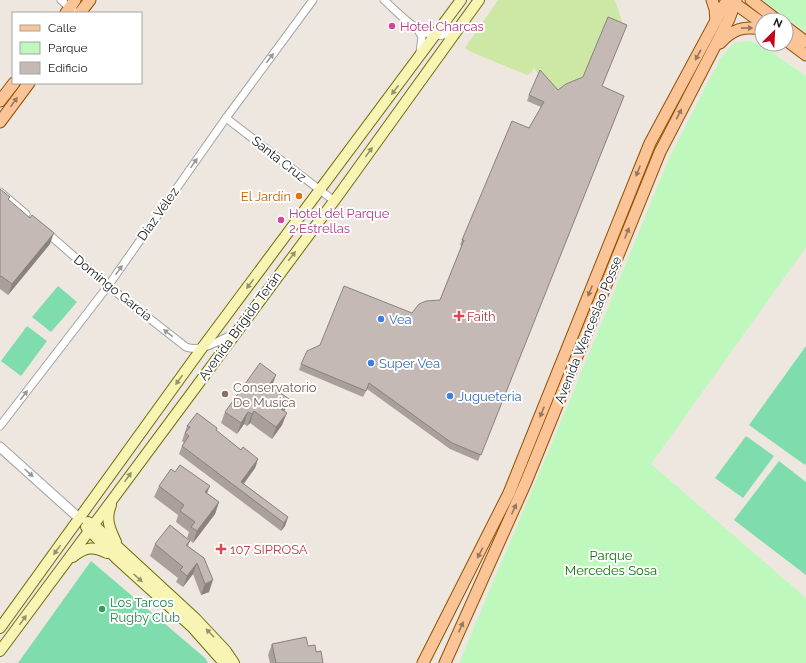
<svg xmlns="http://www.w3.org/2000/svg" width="806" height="663" viewBox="0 0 806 663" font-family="Raleway,sans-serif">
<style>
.grass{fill:#cde7a5}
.park{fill:#bef8bc}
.pitch{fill:#7edcad}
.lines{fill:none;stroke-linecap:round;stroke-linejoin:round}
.minor-casing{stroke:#a2a2a2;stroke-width:9}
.tertiary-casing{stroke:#a2a2a2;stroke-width:11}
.secondary-casing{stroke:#6e6d06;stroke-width:12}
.primary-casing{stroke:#905102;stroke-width:13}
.minor{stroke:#fff;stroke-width:7}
.tertiary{stroke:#fff;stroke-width:9}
.secondary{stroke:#f8f4b3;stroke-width:10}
.primary{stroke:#fac497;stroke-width:11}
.wall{fill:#a99f9b}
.shaded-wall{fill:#89827e}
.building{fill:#c4b9b4;stroke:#89827e}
.oneway{fill:#96785f}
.oneway2{fill:#989898}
.oneway3{fill:#95926f}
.hotel-dot{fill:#d1479c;stroke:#fff;stroke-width:1.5}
.food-dot{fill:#e8710a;stroke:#fff;stroke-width:1.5}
.health-dot{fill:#e0444e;stroke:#fff;stroke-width:1.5}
.shop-dot{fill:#3f7fe0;stroke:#fff;stroke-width:1.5}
.education-dot{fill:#8d6e63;stroke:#fff;stroke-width:1.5}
.leisure-dot{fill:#2e9e5b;stroke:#fff;stroke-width:1.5}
.labels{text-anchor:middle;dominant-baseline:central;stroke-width:4;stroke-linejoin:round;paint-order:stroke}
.hotel-label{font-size:13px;fill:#b23c85;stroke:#fff;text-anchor:start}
.street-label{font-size:13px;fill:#1b1b1b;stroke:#fff}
.food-label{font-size:13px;fill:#c56008;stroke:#fff;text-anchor:end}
.health-label{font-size:13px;fill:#be3a42;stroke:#fff;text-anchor:start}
.shop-label{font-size:13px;fill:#366cbe;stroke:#fff;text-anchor:start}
.education-label{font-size:13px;fill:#785e54;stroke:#fff;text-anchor:start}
.park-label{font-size:13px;fill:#0f760c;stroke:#fff}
.leisure-label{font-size:13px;fill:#27864d;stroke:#fff;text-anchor:start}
</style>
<rect width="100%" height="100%" fill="#ede7e0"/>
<!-- grass -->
<polygon class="grass" points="498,0 615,0 625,31 580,83 555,96 534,68 531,73 527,75 469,51 465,48"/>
<!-- park -->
<g class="park">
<polygon points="763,0 806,0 806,32"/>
<polygon points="750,41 764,47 806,76 806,247 651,464 806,598 806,663 459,663 568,405 670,156 720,59 734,43"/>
</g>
<!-- pitch -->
<g class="pitch">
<polygon points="58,286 77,302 51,332 32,317"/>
<polygon points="27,326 47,341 21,376 1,361"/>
<polygon points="806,346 806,463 805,465 749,425"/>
<polygon points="746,436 774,456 743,498 715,478"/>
<polygon points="779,461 806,482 806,575 734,520"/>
<polygon points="91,561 205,658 208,663 18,663"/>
</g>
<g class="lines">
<defs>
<g id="minor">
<polyline points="61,0 76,13"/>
<path d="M384,0C403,17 428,48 455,30"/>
<polyline points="418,30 422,37 420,52"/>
<polyline points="226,118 333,200"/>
<polyline points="0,192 26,214"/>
<path d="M45,231L108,286L186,347C203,353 220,339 236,333"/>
<polyline points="0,426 108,286 226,118 313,0"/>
</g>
<polyline id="tertiary" points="0,447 80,519"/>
<g id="secondary">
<path d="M111,505C105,519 110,529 116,542"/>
<polyline points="88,522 94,525 196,619 226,651 234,663"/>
<polyline points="86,527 117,559 192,627 224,663"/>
<path d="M73,557C85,547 93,546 107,553"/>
<polyline points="0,628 202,348 461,0"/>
<polyline points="0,651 340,193 479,0"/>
</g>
<g id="primary">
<polyline points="712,0 715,9 716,21"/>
<polyline points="730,0 762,23"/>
<polyline points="751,0 777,20"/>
<polyline points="66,13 75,0"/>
<polyline points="80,13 90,0"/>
<polyline points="786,27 806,42"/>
<polyline points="786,40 806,55"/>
<path d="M720,43C733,29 743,26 762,29"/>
<polyline points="0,101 14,83"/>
<polyline points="0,122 29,83"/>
<polyline points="423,663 509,493 650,143 727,0"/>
<polyline points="445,663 526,482 660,152 729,19 736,0"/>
</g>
</defs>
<!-- minor casing -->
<use href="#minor" class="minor-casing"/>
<!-- tertiary casing -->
<use href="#tertiary" class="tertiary-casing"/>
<!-- secondary casing -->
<use href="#secondary" class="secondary-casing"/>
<!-- primary casing -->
<use href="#primary" class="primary-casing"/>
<!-- minor -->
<use href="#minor" class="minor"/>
<!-- tertiary -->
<use href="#tertiary" class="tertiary"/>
<!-- secondary -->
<use href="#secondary" class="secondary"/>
<!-- primary -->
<use href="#primary" class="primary"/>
</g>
<!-- wall -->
<g class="wall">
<polygon points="602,86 624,96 478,461 450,449 367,389 363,397 299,370 301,364 440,300 462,246 460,245 462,240 529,128 541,107 527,101 529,95 558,90"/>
<polygon points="0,189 9,200 50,244 8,295 0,289"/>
<polygon points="272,387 289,399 284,411 282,425 272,439 250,423 247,426 244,424 237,434 221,423 225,412"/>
<polygon points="187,426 217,428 216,431 241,450 258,459 255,468 244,484 288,517 285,526 281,531 179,454 182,446 184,443 182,441"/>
<polygon points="159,486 207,493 219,502 215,514 193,543 187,538 189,532 176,522 178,515 154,497"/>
<polygon points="190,541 188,546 204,558 209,592 201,595 193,574 183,587 176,582 178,578 150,556 155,544"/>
<polygon points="272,644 308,646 316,652 323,663 270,663 268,655"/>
</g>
<!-- shaded-wall -->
<g class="shaded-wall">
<polygon points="54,233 50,244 8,295 12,284"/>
<polygon points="276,375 272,386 269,385"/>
<polygon points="289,399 285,410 277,421 281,409"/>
<polygon points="254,411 250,423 247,426 252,414"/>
<polygon points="248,412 244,424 237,434 241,423"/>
<polygon points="287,413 282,425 272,439 276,427"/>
<polygon points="258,459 255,468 239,489 241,482"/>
<polygon points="210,486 205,498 205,492"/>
<polygon points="219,502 215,514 193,543 197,531"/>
<polygon points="288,517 285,526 281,531 284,523"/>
<polygon points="197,563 193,574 183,587 187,576"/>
<polygon points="213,580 209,592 201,595 205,584"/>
</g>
<!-- building -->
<g class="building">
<polygon points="608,17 627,25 602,86 624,96 481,455 452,443 369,383 366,391 301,364 307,351 320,345 344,286 412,313 419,304 426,301 440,300 464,240 462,240 512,121 529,128 544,102 529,95 540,70 558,90 566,84 583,77"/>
<polygon points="0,189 10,197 8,199 30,218 32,215 54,233 12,284 1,276 0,277"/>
<polygon points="260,363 276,375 269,385 289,399 281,409 287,413 276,427 254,411 252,414 248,412 241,423 225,412"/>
<polygon points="197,413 217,428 216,430 241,450 243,447 258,459 241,482 288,517 284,523 182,446 189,436 185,433 190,427 187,426"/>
<polygon points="180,465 210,486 205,492 219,502 197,531 191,527 195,522 180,511 184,505 159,486 171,469 175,472"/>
<polygon points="170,525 190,541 186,545 204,558 213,580 205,584 197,563 187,576 180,570 183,567 155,544"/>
<polygon points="306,637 308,646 315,645 316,652 321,651 323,663 276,663 272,644"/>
</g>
<!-- one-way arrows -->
<defs><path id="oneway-solid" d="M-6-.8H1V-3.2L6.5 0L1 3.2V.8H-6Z"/></defs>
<g class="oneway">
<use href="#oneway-solid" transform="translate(747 28) rotate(-1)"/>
<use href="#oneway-solid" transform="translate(698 55) rotate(119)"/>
<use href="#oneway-solid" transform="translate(14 102) rotate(-54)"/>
<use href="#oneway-solid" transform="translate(679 114) rotate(-63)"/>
<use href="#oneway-solid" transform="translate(638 171) rotate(112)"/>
<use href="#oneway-solid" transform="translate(627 233) rotate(-68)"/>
<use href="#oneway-solid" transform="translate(590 291) rotate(112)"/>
<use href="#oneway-solid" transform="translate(542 412) rotate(112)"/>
<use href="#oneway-solid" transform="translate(514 509) rotate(-66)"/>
<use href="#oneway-solid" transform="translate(480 553) rotate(118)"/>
<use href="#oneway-solid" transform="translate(461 627) rotate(-66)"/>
</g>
<g class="oneway2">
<use href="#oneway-solid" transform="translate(270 58) rotate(-53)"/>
<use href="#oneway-solid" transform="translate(194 163) rotate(-55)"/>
<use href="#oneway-solid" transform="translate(119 270) rotate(-55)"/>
<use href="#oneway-solid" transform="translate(168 333) rotate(-142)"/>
<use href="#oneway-solid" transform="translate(24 395) rotate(-52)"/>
<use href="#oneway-solid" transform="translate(29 473) rotate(42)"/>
</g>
<g class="oneway3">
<use href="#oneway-solid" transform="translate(395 90) rotate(127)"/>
<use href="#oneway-solid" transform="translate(369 152) rotate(-54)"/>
<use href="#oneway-solid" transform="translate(292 256) rotate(-53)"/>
<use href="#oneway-solid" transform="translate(250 284) rotate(127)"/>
<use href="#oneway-solid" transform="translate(179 380) rotate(126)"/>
<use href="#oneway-solid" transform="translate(128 477) rotate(-54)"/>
<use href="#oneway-solid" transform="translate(57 550) rotate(126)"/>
<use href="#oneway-solid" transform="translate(138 578) rotate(42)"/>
<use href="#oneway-solid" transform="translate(23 620) rotate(-54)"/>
<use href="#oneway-solid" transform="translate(210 633) rotate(-134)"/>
</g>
<!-- markers -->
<g class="hotel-dot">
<circle cx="392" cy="26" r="4"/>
<circle cx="281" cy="220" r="4"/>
</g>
<circle class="food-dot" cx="299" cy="196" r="4"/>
<g class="health-dot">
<path d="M457 310h4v4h4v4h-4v4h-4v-4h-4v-4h4z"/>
<path d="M219 543h4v4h4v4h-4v4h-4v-4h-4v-4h4z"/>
</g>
<g class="shop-dot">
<circle cx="381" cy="319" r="4"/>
<circle cx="371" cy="363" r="4"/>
<circle cx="450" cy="396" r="4"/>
</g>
<circle class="education-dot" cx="225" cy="394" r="4"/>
<circle class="leisure-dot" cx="102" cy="609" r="4"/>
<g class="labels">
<!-- hotel labels -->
<g class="hotel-label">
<text x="400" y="26">Hotel Charcas</text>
<text x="289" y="213">Hotel del Parque<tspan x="289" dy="15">2 Estrellas</tspan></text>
</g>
<!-- street labels -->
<g class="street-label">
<text transform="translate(279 159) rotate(38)">Santa Cruz</text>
<text transform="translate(158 214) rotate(-55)">Díaz Vélez</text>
<text transform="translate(113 288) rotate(39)">Domingo García</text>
<text transform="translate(240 326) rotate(-54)">Avenida Brígido Terán</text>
<text transform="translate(588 330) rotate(-68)">Avenida Wenceslao Posse</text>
</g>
<!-- food labels -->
<g class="food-label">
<text x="291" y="196">El Jardín</text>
</g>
<!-- health labels -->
<g class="health-label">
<text x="467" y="316">Faith</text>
<text x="230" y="549">107 SIPROSA</text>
</g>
<!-- shop labels -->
<g class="shop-label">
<text x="389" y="319">Vea</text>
<text x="379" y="363">Super Vea</text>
<text x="458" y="396">Jugueteria</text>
</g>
<!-- education labels -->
<g class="education-label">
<text x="233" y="387">Conservatorio<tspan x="233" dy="15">De Musica</tspan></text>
</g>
<!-- park labels -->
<g class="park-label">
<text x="611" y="555">Parque<tspan x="611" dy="15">Mercedes Sosa</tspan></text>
</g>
<!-- leisure labels -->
<g class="leisure-label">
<text x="110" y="602">Los Tarcos<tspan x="110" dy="15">Rugby Club</tspan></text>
</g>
</g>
<!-- legend -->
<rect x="12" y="12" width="130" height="72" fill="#ffffff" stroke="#a4a4a4"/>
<rect x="20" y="25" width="20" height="6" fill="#fac497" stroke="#a4a4a4"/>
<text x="48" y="32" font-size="12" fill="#1b1b1b">Calle</text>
<rect x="20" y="42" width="20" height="12" fill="#bef8bc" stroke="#a4a4a4"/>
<text x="48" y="52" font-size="12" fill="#1b1b1b">Parque</text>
<rect x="20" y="62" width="20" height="12" fill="#c4b9b4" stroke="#a4a4a4"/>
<text x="48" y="72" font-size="12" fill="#1b1b1b">Edificio</text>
<!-- north arrow -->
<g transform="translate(774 32) rotate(24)"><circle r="19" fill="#ffffff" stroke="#a4a4a4"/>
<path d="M0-3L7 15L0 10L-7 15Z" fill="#c40218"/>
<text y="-6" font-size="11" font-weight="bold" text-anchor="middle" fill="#1b1b1b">N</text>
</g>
</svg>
